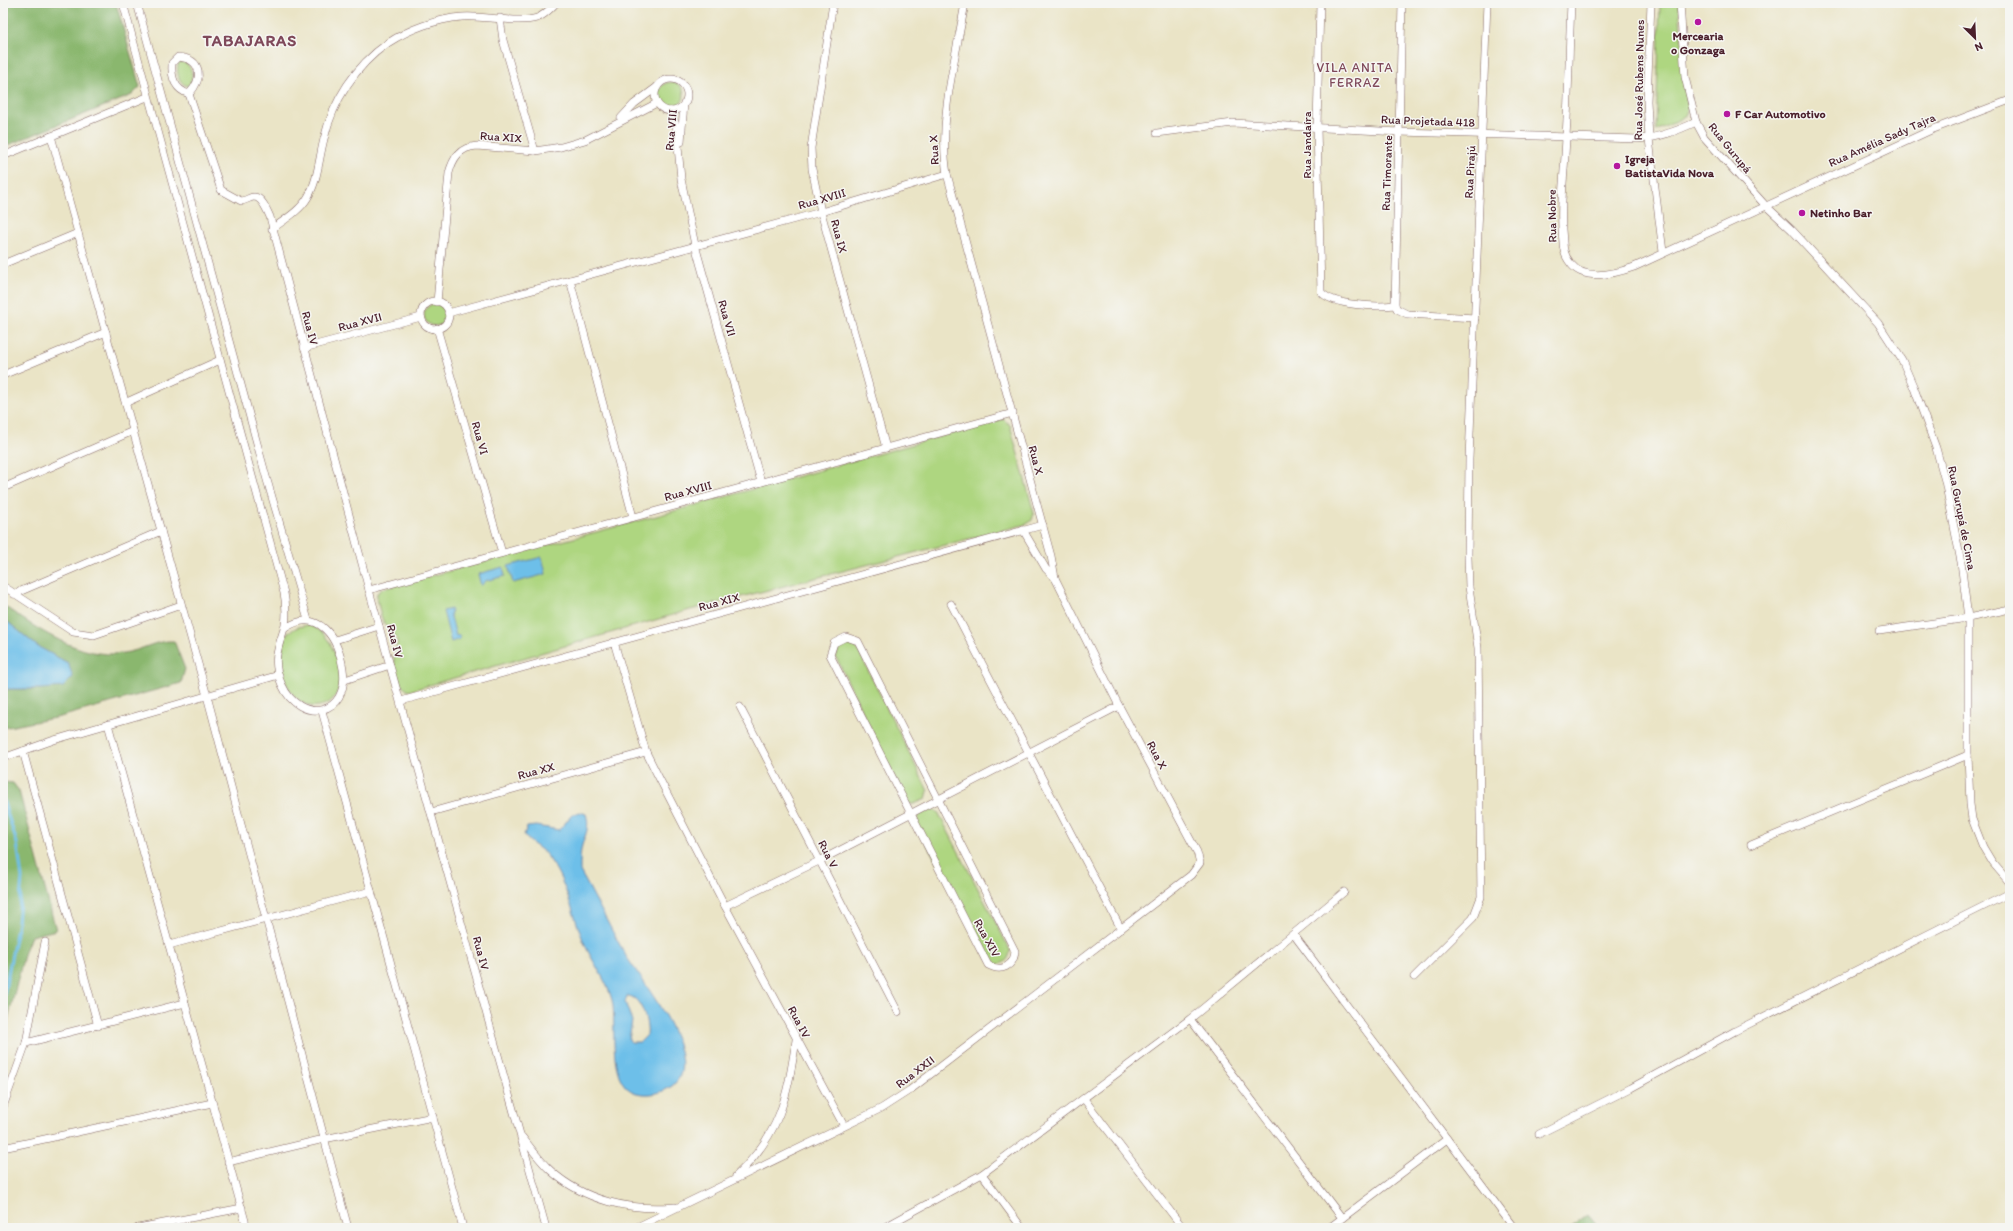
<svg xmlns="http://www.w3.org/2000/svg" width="2013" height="1231" viewBox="0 0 2013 1231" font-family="Itim,sans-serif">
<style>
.green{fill:#aed680;stroke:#7c7a56}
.forest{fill:#8ab76e;stroke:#6a6b4c}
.water{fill:#6dbfe9;stroke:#5c6f8a;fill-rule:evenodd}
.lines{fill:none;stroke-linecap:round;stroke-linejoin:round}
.stream{stroke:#6dbfe9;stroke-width:3}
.street-casing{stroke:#826461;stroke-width:8}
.street{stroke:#fff;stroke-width:7}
.poi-dot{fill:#b5179e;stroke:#f6f6f2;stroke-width:1.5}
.labels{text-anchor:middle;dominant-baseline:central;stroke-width:3;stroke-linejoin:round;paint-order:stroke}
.poi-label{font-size:12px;font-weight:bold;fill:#4a1f2b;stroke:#f6f6f2;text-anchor:start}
.street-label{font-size:12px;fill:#4a1f2b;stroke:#f6f6f2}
.neighbourhood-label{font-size:13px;letter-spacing:1px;fill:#7f495a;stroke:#f6f6f2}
.district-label{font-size:16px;font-weight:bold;letter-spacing:1px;fill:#7f495a;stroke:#f6f6f2}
</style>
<rect width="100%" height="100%" fill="#f6f6f2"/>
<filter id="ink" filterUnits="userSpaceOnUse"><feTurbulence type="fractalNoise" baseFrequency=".025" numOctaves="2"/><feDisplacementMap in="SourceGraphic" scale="8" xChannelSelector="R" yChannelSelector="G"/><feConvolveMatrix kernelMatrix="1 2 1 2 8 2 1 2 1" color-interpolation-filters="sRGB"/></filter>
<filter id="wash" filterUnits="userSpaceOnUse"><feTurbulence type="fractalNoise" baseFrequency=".012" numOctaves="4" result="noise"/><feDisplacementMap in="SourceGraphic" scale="16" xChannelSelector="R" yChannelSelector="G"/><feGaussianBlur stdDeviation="0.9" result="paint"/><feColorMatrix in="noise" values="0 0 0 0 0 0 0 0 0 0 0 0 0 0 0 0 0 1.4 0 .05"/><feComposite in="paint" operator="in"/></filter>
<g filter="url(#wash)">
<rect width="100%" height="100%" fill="#eae4c6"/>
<!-- green -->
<g class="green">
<polygon points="1660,3 1679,3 1685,85 1688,108 1687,114 1680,119 1656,131"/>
<path d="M181,62L187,64C193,70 193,77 190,85L187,86C177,81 177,73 178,63Z"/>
<circle cx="671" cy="95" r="13"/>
<circle cx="435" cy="315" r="11"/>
<path d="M1003,419L1010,425L1034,513L1032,520L1027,524L690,610L409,691C400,688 394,670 394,661C393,654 398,648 397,640C394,632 388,629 384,623C381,618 376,597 377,593L382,589L660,515Z"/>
<path d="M308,625C322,628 331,642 335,655C340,671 344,693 328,703C322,706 316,707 310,706C281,697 275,655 288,632L298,627Z"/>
<polygon points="845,644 856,646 928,791 926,799 914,804 909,804 906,802 836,657 839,647"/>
<path d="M932,809L938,812L1010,950C1010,962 1000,967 991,962L916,824L919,815Z"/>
</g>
<!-- forest -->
<g class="forest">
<polygon points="3,3 116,3 140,87 132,95 3,147"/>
<path d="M3,605C35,628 82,660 123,653C142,651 154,640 174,641L185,669L181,683L60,717L3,728V689H41L68,663L37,646L3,618Z"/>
<polygon points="3,782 13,783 19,791 56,930 31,936 25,951 3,1039"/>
<polygon points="1588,1215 1599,1228 1571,1228"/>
</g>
<!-- water -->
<g class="water">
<polygon points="542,557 546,574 513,583 508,566"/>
<polygon points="503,567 505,576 485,581 481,586 478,574"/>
<polygon points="451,609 452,612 450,613 456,636 459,635 460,639 451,642 443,611"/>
<polygon points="3,618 37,646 68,663 73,677 63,687 41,689 3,689"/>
<path d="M580,812L586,814C590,827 586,833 582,845C580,853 580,862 580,871C596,899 610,928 626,956C642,981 706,1060 672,1086C663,1092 654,1095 643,1094C603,1092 618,1024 612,1000C606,978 591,961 583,940C572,912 566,881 548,857C541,847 530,844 524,835L527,827L536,826L559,830L572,815ZM627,996C641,995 649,1024 647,1035L640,1042H631L629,1040L632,1021L625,1002Z"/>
</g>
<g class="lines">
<!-- stream -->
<polyline class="stream" points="3,800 17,843 22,878 18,923 3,1000"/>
</g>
</g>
<g filter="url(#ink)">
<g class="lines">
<defs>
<g id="street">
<path d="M123,3L284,593C286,603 287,619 284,629C277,650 272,663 282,685C300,725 350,716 343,669C339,639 318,605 284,629"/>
<polyline points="137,3 267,480 308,620"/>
<polyline points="833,3 811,148 812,169 821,212 886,448"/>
<path d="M1320,3L1317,127L1321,292C1333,306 1377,307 1395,305"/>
<polyline points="1402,3 1395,305 1397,309 1407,314 1475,318"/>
<path d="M1571,3C1569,47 1569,92 1566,136C1565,171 1559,207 1563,242C1563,250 1566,258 1571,264C1585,282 1617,273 1634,267L1931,130L2010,100"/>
<polyline points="1651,3 1647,101 1649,139 1663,252"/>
<polyline points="1680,3 1685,77 1696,122 1704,137 1765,205 1792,230 1878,323 1902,360 1914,388 1936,448 1945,481 1961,562 1968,618 1968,755 1970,804 1972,819 1983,847 1992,862 2010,883"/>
<polyline points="500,18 503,40 535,151"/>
<path d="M178,57C203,59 203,79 189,94C174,89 171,77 172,63Z"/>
<circle cx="671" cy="95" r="16"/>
<path d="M189,94L221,190L241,201C246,201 249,197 254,197C262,197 267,210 270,217L369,590L546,1228"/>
<polyline points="670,111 676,125 681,179 695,245 761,482"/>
<polyline points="621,118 634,104 657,87"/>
<path d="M1157,133L1233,123L1399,132L1638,139C1659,138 1677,131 1696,122"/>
<polyline points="51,136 207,696 348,1228"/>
<polyline points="681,142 684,103"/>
<polyline points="3,156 147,97"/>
<path d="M272,229C284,220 300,211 308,197C318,180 319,158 324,139C333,101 355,66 388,43C409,29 437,19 462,17C484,15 517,24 537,18C545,15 550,9 556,3"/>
<polyline points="3,264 78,233"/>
<polyline points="570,280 633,517"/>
<circle cx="435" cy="315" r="14"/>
<path d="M437,302L449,173C453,158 460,147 477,146L535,151L561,147L585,140L657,103"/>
<polyline points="448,313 821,212 947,174"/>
<polyline points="437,328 502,553"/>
<polyline points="304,348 421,317"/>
<polyline points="3,375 106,332"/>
<polyline points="127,402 220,360"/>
<polyline points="3,488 133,431"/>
<polyline points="1023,530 1046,569 1055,578"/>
<polyline points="3,586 73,632 94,635 181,605"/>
<polyline points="369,590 1013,413"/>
<polyline points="14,594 161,531"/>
<polyline points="951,604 1121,929"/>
<polyline points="1879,631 1968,618 2010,609"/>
<path d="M846,637L858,641L1015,951C1014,967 1001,972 988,965L830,655L834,643Z"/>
<polyline points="335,640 379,626"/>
<polyline points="614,642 646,752 656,772 725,906 844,1126"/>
<polyline points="345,680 390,665"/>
<polyline points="401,701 1043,525"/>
<polyline points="740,707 898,1012"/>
<polyline points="322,711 463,1228"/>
<polyline points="108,724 247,1228"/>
<polyline points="23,751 98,1026"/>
<polyline points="3,758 54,740 279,675"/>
<polyline points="431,812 646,752"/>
<polyline points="1751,845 1968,755"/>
<polyline points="725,906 819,861 1119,706"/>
<polyline points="1294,935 1514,1228"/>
<polyline points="169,945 371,891"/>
<polyline points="1414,977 1473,918 1481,897 1478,648 1469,587 1468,557 1469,459 1487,3"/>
<polyline points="1190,1019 1342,1218"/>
<polyline points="26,1043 185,1003"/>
<polyline points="1084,1099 1183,1228"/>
<polyline points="3,1107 26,1043 45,942"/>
<polyline points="1539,1134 1631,1088 1735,1031 2010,893"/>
<path d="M522,1137C531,1148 540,1161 550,1170C584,1201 630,1211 675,1207"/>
<polyline points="3,1148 212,1103"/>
<polyline points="228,1162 324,1139 433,1117"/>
<polyline points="982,1174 1022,1228"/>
<path d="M736,1176C780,1134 787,1099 796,1040"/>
<polyline points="138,1228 242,1208"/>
<path d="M635,1228L882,1108L910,1090L1191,875L1200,863L1197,852L1119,706L1055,578L1051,556L947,174C938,121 956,57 965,3"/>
<polyline points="883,1228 982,1174 1190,1019 1344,892"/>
<polyline points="1329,1228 1447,1139"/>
</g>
</defs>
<!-- street casing -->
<use href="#street" class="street-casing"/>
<!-- street -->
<use href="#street" class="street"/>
</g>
</g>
<!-- markers -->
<g class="poi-dot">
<circle cx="1698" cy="22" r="4"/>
<circle cx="1727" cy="114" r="4"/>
<circle cx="1617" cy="166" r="4"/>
<circle cx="1802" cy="213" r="4"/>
</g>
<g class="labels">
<!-- poi labels -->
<g class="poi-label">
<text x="1698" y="36" text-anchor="middle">Mercearia<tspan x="1698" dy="14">o Gonzaga</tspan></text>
<text x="1735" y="114">F Car Automotivo</text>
<text x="1625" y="159">Igreja<tspan x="1625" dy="14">BatistaVida Nova</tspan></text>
<text x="1810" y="213">Netinho Bar</text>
</g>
<!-- street labels -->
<g class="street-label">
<text transform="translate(1639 80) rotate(-89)">Rua José Rubens Nunes</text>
<text transform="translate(1428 121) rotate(2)">Rua Projetada 418</text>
<text transform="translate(671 130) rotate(-85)">Rua VIII</text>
<text transform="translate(501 137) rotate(4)">Rua XIX</text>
<text transform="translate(1882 140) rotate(-24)">Rua Amélia Sady Tajra</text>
<text transform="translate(1307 145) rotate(-90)">Rua Jandaíra</text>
<text transform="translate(1730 148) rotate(51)">Rua Gurupá</text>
<text transform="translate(934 150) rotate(-93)">Rua X</text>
<text transform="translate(1470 172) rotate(-87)">Rua Pirajú</text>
<text transform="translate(1387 173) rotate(-88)">Rua Timorante</text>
<text transform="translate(822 199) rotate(-16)">Rua XVIII</text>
<text transform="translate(1552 216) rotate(-91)">Rua Nobre</text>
<text transform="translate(839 236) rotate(75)">Rua IX</text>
<text transform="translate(727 318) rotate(74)">Rua VII</text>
<text transform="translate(360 322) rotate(-15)">Rua XVII</text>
<text transform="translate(310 328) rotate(75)">Rua IV</text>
<text transform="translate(480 438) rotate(74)">Rua VI</text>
<text transform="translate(1036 460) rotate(75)">Rua X</text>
<text transform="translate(688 491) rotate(-15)">Rua XVIII</text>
<text transform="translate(1962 518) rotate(79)">Rua Gurupá de Cima</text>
<text transform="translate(719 602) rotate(-15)">Rua XIX</text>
<text transform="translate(395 641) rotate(75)">Rua IV</text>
<text transform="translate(1157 755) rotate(62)">Rua X</text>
<text transform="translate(536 771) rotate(-15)">Rua XX</text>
<text transform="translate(828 854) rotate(63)">Rua V</text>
<text transform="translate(987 938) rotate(61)">Rua XIV</text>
<text transform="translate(481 953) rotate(75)">Rua IV</text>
<text transform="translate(799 1022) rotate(62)">Rua IV</text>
<text transform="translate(915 1072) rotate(-37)">Rua XXII</text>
</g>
<!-- neighbourhood labels -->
<g class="neighbourhood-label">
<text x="1355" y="67">VILA ANITA<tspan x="1355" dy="15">FERRAZ</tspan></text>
</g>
<!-- district labels -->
<g class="district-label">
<text x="250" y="40">TABAJARAS</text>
</g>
</g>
<!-- margin -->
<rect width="2013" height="1231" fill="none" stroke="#f6f6f2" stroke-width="16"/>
<!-- north arrow -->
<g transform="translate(1975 38) rotate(156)" stroke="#f6f6f2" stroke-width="3" paint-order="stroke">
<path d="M0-3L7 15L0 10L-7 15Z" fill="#4a1f2b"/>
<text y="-6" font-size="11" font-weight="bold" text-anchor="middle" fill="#4a1f2b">N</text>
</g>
</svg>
